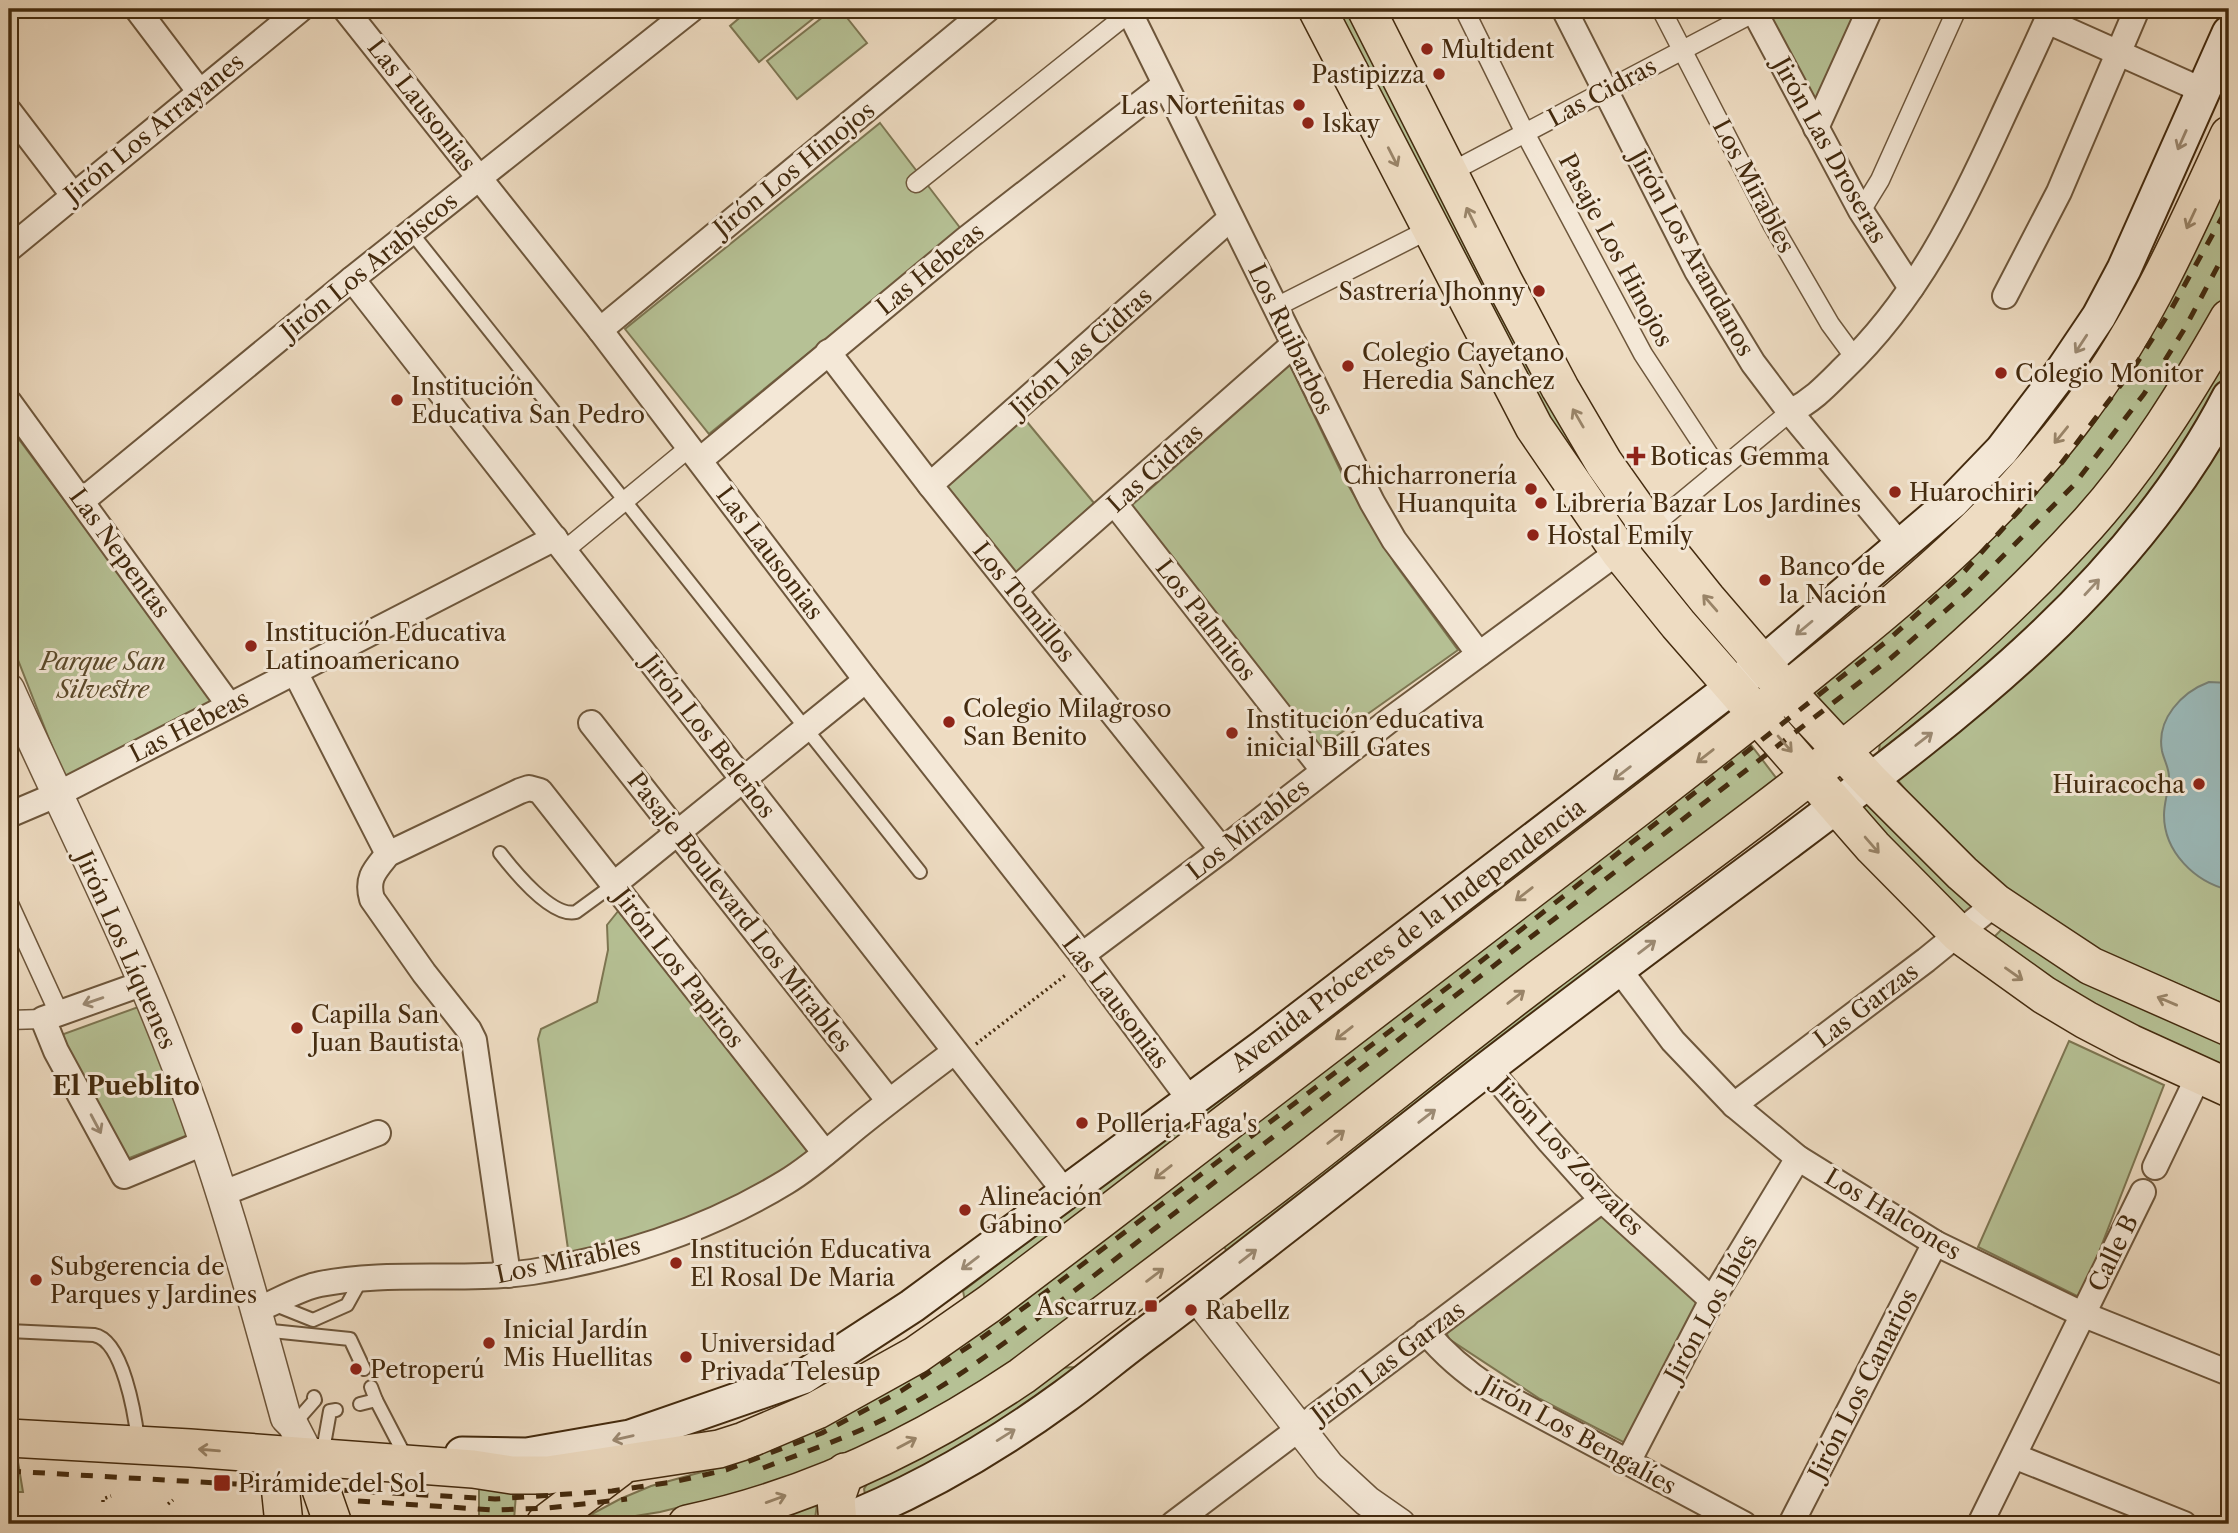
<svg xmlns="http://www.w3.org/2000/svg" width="2238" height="1533" viewBox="0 0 2238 1533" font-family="'Libre Caslon Text',serif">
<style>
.green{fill:#b6c195;stroke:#7d7652;stroke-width:2}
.water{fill:#9bbaba;stroke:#788176;stroke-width:2}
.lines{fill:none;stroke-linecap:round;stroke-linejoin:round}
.service-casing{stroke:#6e573c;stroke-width:16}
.pedestrian-casing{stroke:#6e573c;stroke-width:21}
.minor-casing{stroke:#6e573c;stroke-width:28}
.tertiary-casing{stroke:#6e573c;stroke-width:33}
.secondary-casing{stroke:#442b0f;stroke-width:37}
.primary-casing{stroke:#442b0f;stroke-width:40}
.path{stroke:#442b0f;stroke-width:3.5;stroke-dasharray:2 3.5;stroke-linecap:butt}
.service{stroke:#f4e8d7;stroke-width:12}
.pedestrian{stroke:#f4e8d7;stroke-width:18}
.minor{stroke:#f4e8d7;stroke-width:24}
.tertiary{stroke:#f4e8d7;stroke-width:30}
.secondary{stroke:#f4e8d7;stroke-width:33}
.primary{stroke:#eedcc2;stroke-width:37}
.rail{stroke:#442b0f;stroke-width:5;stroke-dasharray:12 12;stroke-linecap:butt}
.oneway{stroke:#9c8a73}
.oneway2{stroke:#998468}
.poi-dot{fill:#8f2418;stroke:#f4e8d7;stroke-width:2.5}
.labels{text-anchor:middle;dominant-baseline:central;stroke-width:6;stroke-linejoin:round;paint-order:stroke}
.poi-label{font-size:24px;fill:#442b0f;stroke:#f4e8d7;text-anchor:start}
.street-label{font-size:24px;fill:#442b0f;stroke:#f4e8d7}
.park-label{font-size:24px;font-style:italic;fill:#5b492a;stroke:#f4e8d7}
.neighbourhood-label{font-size:26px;font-weight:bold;fill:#442b0f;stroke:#f4e8d7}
</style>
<rect width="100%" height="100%" fill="#eedcc2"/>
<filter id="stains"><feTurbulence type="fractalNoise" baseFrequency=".00286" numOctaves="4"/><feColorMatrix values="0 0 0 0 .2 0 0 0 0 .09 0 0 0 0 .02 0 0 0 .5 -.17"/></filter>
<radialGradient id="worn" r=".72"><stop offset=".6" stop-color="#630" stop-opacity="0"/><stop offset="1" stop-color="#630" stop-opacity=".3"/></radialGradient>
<!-- green -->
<g class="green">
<polygon points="750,9 825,9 759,62 730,26"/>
<polygon points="833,9 840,9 867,43 797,99 767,61"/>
<polygon points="1332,9 1356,9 1627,513 1617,520 1555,434"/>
<polygon points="1765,9 1862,9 1816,110"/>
<polygon points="880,123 961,229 709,434 625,329"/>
<polygon points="2229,161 2229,290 2148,425 2083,509 1968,627 1844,734 1807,691 1965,555"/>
<polygon points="2229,336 2229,384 2091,578 1878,758 1880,743 1999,640 2062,578 2143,482"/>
<polygon points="1290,365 1345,480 1395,564 1458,650 1321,747 1131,506"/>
<polygon points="1023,417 1094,503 1015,576 943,487"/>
<polygon points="2229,418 2229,1006 2082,943 2027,910 1936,828 1897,779"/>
<polygon points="9,426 211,697 212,704 70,778 62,772 9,637"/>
<polygon points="1721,711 1728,720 965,1301 963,1291"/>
<polygon points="1745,737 1780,783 1095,1308 935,1416 774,1484 660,1512 623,1518 590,1515 620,1499 651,1486 738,1462 830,1421"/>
<polygon points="1873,799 1979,904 1962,915 1857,809"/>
<polygon points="619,910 810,1155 772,1182 673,1226 569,1256 538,1039 541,1029 597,1002 608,950 607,925"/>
<polygon points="1637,920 1660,925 1044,1400 869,1497 865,1494 864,1489 869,1481 1060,1368 1075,1367 1197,1279 1228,1253 1223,1245"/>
<polygon points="2011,920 2229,1037 2229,1073 2135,1035 1991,940"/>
<polygon points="141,1006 188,1135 127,1159 61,1035"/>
<polygon points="2069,1041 2164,1085 2081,1298 1978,1247"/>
<polygon points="1604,1212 1629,1241 1700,1303 1627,1444 1540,1399 1449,1339 1446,1332"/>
<polygon points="9,1462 18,1462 23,1492 9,1492"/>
<polygon points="479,1482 516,1494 514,1520 509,1524 479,1524"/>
<path d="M818,1497L815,1519C800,1529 757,1524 737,1524Z"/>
</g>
<!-- water -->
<path class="water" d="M2209,682L2229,683V890C2195,882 2164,852 2164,815C2164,802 2169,790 2169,777C2169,768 2164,760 2162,751C2156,719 2182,692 2209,682Z"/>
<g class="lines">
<defs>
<g id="service">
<polyline points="411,232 920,872"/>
<path d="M500,853C514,871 552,918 576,912L613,885"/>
<polyline points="273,1304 313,1320 347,1305 362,1278"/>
<polyline points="262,1330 350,1339 364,1369"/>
<path d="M9,1331L94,1335C123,1340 135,1415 138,1441"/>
<polyline points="371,1387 376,1400"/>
<polyline points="360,1404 376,1400 403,1452"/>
<polyline points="293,1425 315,1400 314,1397"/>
<polyline points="322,1456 330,1411 336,1410"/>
</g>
<g id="pedestrian">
<polyline points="1464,9 1525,133 1643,354 1719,470"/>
<polyline points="1661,9 1772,224 1830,324 1855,358"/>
<polyline points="1449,173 1755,12"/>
<polyline points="916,183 1130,12"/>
<polyline points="1861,211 1880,180 1957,9"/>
<polyline points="1276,307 1430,229"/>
<polyline points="1650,528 1790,412"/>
<polyline points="565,550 690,447"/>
<polyline points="9,904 59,1013"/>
<polyline points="9,1020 43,1019"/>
</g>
<g id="minor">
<polyline points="137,9 199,91"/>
<polyline points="345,9 600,330 866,680 1082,955 1190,1100"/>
<polyline points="1128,9 1372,502 1394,540 1479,654"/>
<polyline points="1564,9 1697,271 1753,363 1790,412 1901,546"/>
<polyline points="1753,9 1861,211 1911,288"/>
<polyline points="2047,21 2204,91"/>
<polyline points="9,111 73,195"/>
<polyline points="1816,128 1870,9"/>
<polyline points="9,249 301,9"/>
<polyline points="352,279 1065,1192"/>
<polyline points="2005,296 2059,192 2137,9"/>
<polyline points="600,330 988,9"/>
<polyline points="828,352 930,485 1222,850"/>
<polyline points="9,402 229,705"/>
<path d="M1790,412C1813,400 1825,387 1843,369C1916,300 1960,210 2001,120C2018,83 2036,46 2052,9"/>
<polyline points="700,460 966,239 1164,85"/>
<polyline points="930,485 1231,218"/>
<polyline points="82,501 352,279 692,9"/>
<polyline points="1115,504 1323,770"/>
<polyline points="1015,590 1294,344"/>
<polyline points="295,672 388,854"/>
<polyline points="591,723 889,1101"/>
<polyline points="9,815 56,795 555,538"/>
<polyline points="613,885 866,680"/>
<polyline points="1082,955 1222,850 1391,719 1630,543"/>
<polyline points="1618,968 1673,1041 1734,1105 1798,1158 1935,1243 2082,1314 2229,1373"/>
<polyline points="144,983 43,1019 56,1051 124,1176 206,1142"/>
<polyline points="1488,1068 1550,1142 1602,1200 1712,1300"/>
<polyline points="1734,1105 1926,960 1996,903"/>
<polyline points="2155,1167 2199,1075"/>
<polyline points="221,1194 378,1133"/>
<path d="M508,1275L474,1040L469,1030L424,973L372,899C366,878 375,870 388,854L520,791L529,788L540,791L825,1153"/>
<path d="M256,1310C277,1302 299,1288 320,1284C390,1270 461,1282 532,1272C620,1258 709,1229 786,1182C811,1167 834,1146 857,1127C889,1101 921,1077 954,1052"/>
<path d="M1426,1332C1445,1355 1465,1372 1491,1389L1744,1524"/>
<polyline points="2014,1456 2184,1524"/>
<polyline points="1628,1462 1712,1300 1798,1158"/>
<polyline points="1173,1524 1602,1200"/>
<polyline points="1791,1524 1935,1243"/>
<polyline points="1980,1524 2143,1192"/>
</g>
<g id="tertiary">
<path d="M9,689C65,814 128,936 176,1063C221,1178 253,1299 286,1418L293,1425L310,1458"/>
<polyline points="1196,1296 1329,1466 1367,1501 1400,1524"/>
</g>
<g id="secondary">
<polyline points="462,1454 527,1455 630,1437 803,1377 912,1306 1263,1047 1762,664 1952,502 2002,450 2060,374 2099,316 2124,269 2229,33"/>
<path d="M836,1524C916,1493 995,1447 1065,1396C1094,1375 1122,1351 1151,1330C1265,1244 1376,1155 1488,1068C1587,992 1686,918 1786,844C1955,717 2130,588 2229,397"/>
</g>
<g id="primary">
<polyline points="1317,9 1534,427 1619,551 1678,624 1873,847 1959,934 2044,995 2086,1020 2130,1043 2229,1088"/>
<polyline points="1366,9 1504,282 1560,388 1604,463 1650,528 1707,599 1787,692 1870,781 1962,873 1996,903 2091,966 2229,1027"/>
<path d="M9,1438L190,1448L473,1469L512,1475H548L719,1449L744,1441L817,1410L916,1355L989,1304L1096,1223C1276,1085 1456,947 1636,809C1706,755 1775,701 1843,645C1926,578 2006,507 2071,422C2141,332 2182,237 2229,135"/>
<polyline points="277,1456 284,1524"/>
<polyline points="310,1458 333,1524"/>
<polyline points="545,1524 619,1468"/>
<path d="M687,1524C806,1499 921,1444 1022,1376C1106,1312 1191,1249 1275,1185C1365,1116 1453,1044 1544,975C1730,835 1930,699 2087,525C2143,463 2188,390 2229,318"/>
<polyline points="838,1524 836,1498 845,1472"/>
</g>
</defs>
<!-- service casing -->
<use href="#service" class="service-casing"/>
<!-- pedestrian casing -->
<use href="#pedestrian" class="pedestrian-casing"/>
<!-- minor casing -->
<use href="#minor" class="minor-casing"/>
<!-- tertiary casing -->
<use href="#tertiary" class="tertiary-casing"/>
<!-- secondary casing -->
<use href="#secondary" class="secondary-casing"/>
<!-- primary casing -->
<use href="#primary" class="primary-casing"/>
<!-- path -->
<g class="path">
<polyline points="976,1044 1067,974"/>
<polyline points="103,1502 103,1499 111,1496"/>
<polyline points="168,1504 173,1500"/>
</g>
<!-- service -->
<use href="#service" class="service"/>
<!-- pedestrian -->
<use href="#pedestrian" class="pedestrian"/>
<!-- minor -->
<use href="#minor" class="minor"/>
<!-- tertiary -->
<use href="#tertiary" class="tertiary"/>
<!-- secondary -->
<use href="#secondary" class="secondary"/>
<!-- primary -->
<use href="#primary" class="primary"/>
<!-- rail -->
<g class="rail">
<path d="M763,1468C802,1453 841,1440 878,1422C946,1389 1008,1340 1069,1295L1891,658L1967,592L2073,486L2144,394L2185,328L2229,245"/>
<polyline points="9,1471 495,1499 612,1491 673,1482 726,1470 822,1433 901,1391 983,1337 1050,1289 1456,981 1887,641 1963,573 2060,465 2133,369 2169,313 2229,205"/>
<polyline points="358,1501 494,1510 548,1508 627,1499"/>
</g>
</g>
<!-- one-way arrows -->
<defs><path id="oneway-shaft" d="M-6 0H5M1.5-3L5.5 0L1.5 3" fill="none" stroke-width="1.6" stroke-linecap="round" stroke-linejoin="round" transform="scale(1.75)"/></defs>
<g class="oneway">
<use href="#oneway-shaft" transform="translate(2182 140) rotate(114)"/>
<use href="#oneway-shaft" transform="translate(2081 344) rotate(123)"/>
<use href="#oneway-shaft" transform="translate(2092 587) rotate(-47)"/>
<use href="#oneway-shaft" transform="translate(1804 628) rotate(140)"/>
<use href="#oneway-shaft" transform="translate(1924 739) rotate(-38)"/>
<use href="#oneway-shaft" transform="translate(1622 773) rotate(143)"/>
<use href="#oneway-shaft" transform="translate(1647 947) rotate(-37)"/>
<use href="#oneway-shaft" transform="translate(93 1001) rotate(161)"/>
<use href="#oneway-shaft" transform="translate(1427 1116) rotate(-38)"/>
<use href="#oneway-shaft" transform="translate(96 1124) rotate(62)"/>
<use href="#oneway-shaft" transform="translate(1248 1256) rotate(-38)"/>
<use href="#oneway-shaft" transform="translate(970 1263) rotate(143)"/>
<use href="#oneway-shaft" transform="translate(1006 1435) rotate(-32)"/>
<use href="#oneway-shaft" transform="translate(623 1438) rotate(167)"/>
</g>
<g class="oneway2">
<use href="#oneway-shaft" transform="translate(1393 157) rotate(63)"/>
<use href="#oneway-shaft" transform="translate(1471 217) rotate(-116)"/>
<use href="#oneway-shaft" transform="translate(2191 219) rotate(115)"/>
<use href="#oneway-shaft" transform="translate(1578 418) rotate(-120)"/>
<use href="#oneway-shaft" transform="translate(2061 435) rotate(129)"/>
<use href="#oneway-shaft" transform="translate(1710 603) rotate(-131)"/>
<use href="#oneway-shaft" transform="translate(1785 744) rotate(49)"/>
<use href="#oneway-shaft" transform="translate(1705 756) rotate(142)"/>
<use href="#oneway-shaft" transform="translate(1872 845) rotate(49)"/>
<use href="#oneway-shaft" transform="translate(1524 894) rotate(142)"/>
<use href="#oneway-shaft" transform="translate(2014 974) rotate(35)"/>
<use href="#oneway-shaft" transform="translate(1516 997) rotate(-38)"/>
<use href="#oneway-shaft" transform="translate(2167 1001) rotate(-157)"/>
<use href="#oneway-shaft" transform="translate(1344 1033) rotate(142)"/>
<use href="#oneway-shaft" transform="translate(1336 1137) rotate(-38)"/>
<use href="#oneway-shaft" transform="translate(1163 1172) rotate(142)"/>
<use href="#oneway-shaft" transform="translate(1155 1275) rotate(-37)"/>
<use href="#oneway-shaft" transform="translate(907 1443) rotate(-28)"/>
<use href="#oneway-shaft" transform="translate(209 1450) rotate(-175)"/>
<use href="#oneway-shaft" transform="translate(776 1499) rotate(-20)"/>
</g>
<!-- markers -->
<g class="poi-dot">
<circle cx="1427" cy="49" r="7"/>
<circle cx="1439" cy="74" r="7"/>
<circle cx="1299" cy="105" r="7"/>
<circle cx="1308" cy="123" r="7"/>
<circle cx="1539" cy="291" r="7"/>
<circle cx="1348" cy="366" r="7"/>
<circle cx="2001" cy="373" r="7"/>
<circle cx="397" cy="400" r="7"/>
<path d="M1632.5 445.5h7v7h7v7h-7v7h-7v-7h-7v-7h7z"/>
<circle cx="1531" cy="489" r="7"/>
<circle cx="1895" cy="492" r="7"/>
<circle cx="1541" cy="503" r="7"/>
<circle cx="1533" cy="535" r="7"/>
<circle cx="1765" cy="580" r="7"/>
<circle cx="251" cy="646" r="7"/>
<circle cx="949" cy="722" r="7"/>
<circle cx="1232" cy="733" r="7"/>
<circle cx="2199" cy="784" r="7"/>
<circle cx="297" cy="1028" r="7"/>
<circle cx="1082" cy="1123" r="7"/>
<circle cx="965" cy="1210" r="7"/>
<circle cx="676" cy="1263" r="7"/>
<circle cx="36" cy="1280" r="7"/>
<rect x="1144" y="1299" width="14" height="14" rx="3.5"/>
<circle cx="1191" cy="1310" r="7"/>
<circle cx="489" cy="1343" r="7"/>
<circle cx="686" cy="1357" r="7"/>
<circle cx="356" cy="1369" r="7"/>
<rect x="213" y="1474" width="18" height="18" rx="3.5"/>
</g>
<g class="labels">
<!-- poi labels -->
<g class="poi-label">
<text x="1441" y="49">Multident</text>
<text x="1425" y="74" text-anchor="end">Pastipizza</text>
<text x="1285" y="105" text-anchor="end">Las Norteñitas</text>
<text x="1322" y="123">Iskay</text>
<text x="1525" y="291" text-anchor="end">Sastrería Jhonny</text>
<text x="1362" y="352">Colegio Cayetano<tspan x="1362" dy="28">Heredia Sanchez</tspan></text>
<text x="2015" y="373">Colegio Monitor</text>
<text x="411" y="386">Institución<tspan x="411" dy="28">Educativa San Pedro</tspan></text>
<text x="1650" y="456">Boticas Gemma</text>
<text x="1517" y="475" text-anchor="end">Chicharronería<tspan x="1517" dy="28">Huanquita</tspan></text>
<text x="1909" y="492">Huarochiri</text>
<text x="1555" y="503">Librería Bazar Los Jardines</text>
<text x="1547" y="535">Hostal Emily</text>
<text x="1779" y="566">Banco de<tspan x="1779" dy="28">la Nación</tspan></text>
<text x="265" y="632">Institución Educativa<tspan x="265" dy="28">Latinoamericano</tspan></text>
<text x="963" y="708">Colegio Milagroso<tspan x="963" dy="28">San Benito</tspan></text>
<text x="1246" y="719">Institución educativa<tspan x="1246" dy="28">inicial Bill Gates</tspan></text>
<text x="2185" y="784" text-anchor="end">Huiracocha</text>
<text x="311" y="1014">Capilla San<tspan x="311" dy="28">Juan Bautista</tspan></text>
<text x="1096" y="1123">Pollerįa Faga's</text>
<text x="979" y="1196">Alineación<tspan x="979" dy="28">Gabino</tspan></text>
<text x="690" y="1249">Institución Educativa<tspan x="690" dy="28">El Rosal De Maria</tspan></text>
<text x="50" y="1266">Subgerencia de<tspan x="50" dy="28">Parques y Jardines</tspan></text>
<text x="1137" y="1306" text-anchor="end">Ascarruz</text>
<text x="1205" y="1310">Rabellz</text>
<text x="503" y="1329">Inicial Jardín<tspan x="503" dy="28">Mis Huellitas</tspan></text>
<text x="700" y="1343">Universidad<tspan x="700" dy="28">Privada Telesup</tspan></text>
<text x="370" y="1369">Petroperú</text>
<text x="238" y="1483">Pirámide del Sol</text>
</g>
<!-- street labels -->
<g class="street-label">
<text transform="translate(1602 92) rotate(-28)">Las Cidras</text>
<text transform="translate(422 105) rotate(52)">Las Lausonias</text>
<text transform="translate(154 128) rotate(-39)">Jirón Los Arrayanes</text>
<text transform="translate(1830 150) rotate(61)">Jirón Las Droseras</text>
<text transform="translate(794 169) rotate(-39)">Jirón Los Hinojos</text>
<text transform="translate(1754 186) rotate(62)">Los Mirables</text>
<text transform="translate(1616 250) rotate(62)">Pasaje Los Hinojos</text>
<text transform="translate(1692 253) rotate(61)">Jirón Los Arandanos</text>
<text transform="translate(369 266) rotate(-39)">Jirón Los Arabiscos</text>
<text transform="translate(930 269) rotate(-39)">Las Hebeas</text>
<text transform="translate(1291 339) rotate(64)">Los Ruibarbos</text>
<text transform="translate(1081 352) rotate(-42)">Jirón Las Cidras</text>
<text transform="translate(1155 468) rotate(-42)">Las Cidras</text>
<text transform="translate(120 553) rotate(54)">Las Nepentas</text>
<text transform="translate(770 553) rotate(53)">Las Lausonias</text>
<text transform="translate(1024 602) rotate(51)">Los Tomillos</text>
<text transform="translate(1206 620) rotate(52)">Los Palmitos</text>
<text transform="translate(189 726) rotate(-27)">Las Hebeas</text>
<text transform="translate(709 736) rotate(52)">Jirón Los Beleños</text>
<text transform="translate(1248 829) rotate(-38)">Los Mirables</text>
<text transform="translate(740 912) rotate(52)">Pasaje Boulevard Los Mirables</text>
<text transform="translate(1408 935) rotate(-37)">Avenida Próceres de la Independencia</text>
<text transform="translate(126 950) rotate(66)">Jirón Los Líquenes</text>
<text transform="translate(679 968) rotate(52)">Jirón Los Papiros</text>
<text transform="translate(1116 1002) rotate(53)">Las Lausonias</text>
<text transform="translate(1866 1005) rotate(-37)">Las Garzas</text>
<text transform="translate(1569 1156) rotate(47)">Jirón Los Zorzales</text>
<text transform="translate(1893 1214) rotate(31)">Los Halcones</text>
<text transform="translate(2113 1253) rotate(-64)">Calle B</text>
<text transform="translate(568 1260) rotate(-12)">Los Mirables</text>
<text transform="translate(1711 1308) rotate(-61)">Jirón Los Ibíes</text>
<text transform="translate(1388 1362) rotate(-37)">Jirón Las Garzas</text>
<text transform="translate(1863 1384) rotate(-63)">Jirón Los Canarios</text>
<text transform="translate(1579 1435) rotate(29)">Jirón Los Bengalíes</text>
</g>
<!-- park labels -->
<g class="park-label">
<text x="103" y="661">Parque San<tspan x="103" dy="28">Silvestre</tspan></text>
</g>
<!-- neighbourhood labels -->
<g class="neighbourhood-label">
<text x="126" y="1086">El Pueblito</text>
</g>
</g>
<!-- margin -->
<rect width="2238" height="1533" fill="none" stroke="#eedcc2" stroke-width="35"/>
<rect x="10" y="10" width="2217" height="1512" fill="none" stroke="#442b0f" stroke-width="3.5"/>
<rect x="18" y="18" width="2203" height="1498" fill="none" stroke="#442b0f" stroke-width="2"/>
<rect width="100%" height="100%" filter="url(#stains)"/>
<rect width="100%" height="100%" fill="url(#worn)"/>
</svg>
